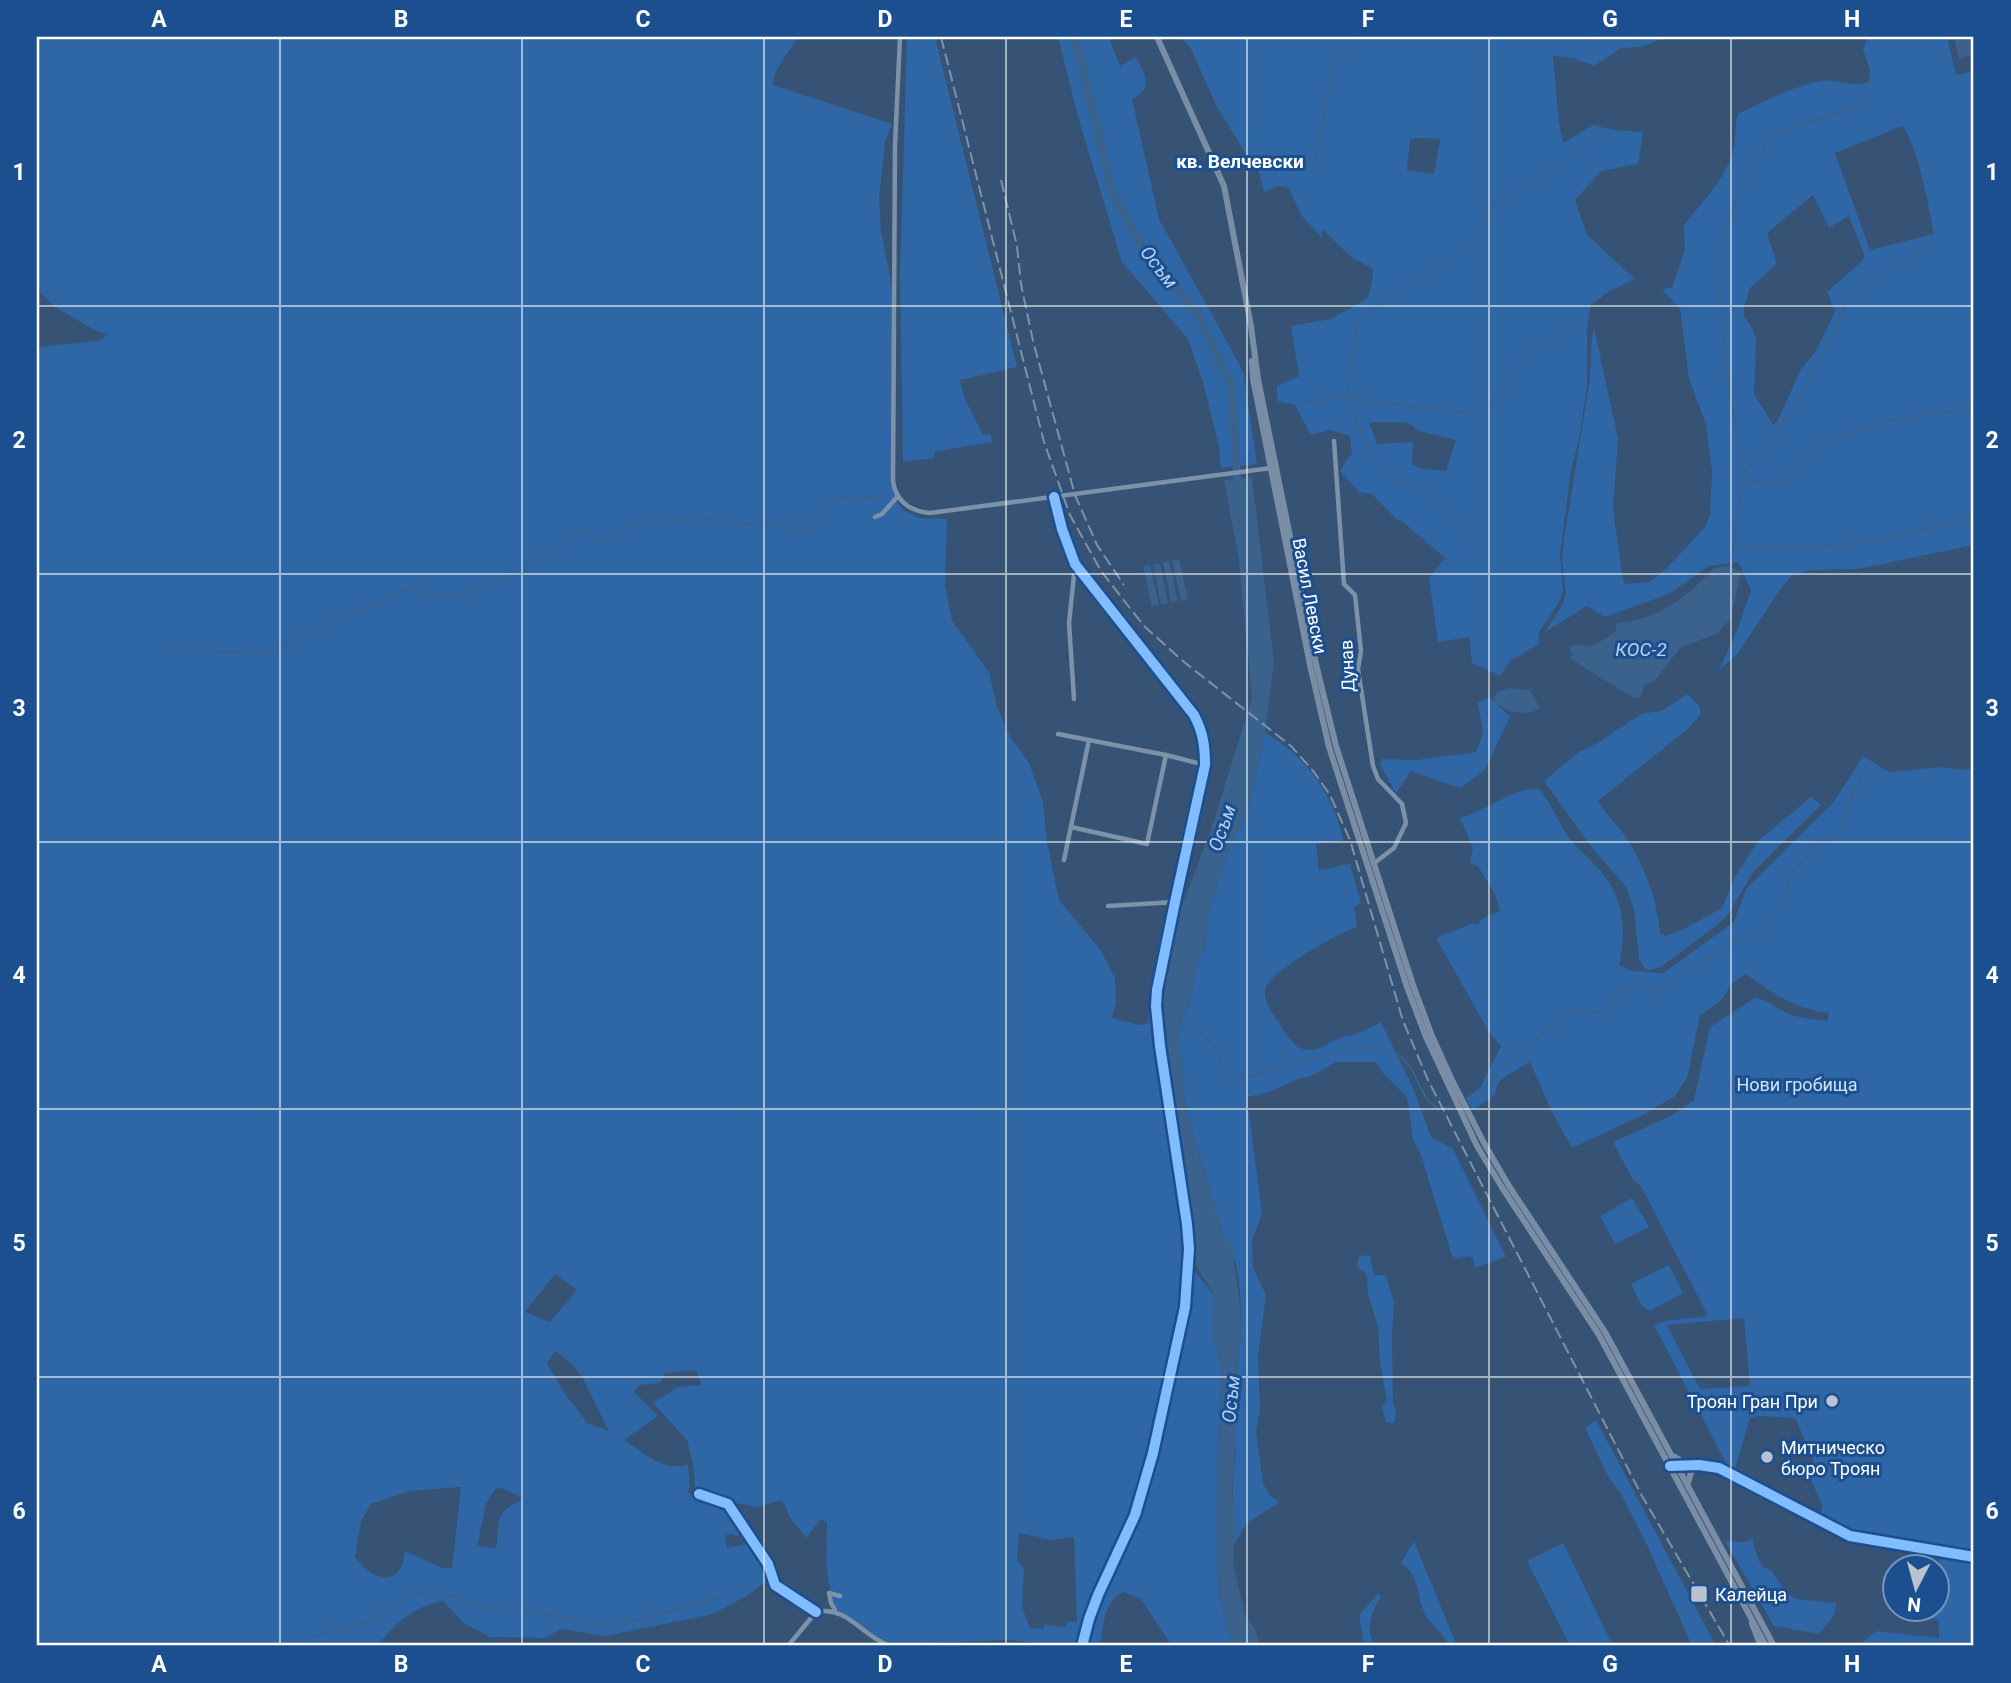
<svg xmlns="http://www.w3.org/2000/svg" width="2011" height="1683" viewBox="0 0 2011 1683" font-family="Roboto,sans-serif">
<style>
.green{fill:#2f66a5;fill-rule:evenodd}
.water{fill:#3b618d}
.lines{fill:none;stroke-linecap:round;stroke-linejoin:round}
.stream{stroke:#3b618d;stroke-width:2}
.river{stroke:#3b618d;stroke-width:8}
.minor{stroke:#7d92a8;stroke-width:4.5}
.tertiary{stroke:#7d92a8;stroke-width:5}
.secondary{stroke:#798da4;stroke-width:6}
.rail{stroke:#7e92a7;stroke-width:2;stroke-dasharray:12 5;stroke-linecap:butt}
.cycleway-casing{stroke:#1b4f8f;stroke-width:15}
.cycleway{stroke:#80bcff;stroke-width:10}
.grid{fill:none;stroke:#fff;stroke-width:2;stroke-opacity:0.55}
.poi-dot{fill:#b9c2ce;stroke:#1b4f8f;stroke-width:2.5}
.labels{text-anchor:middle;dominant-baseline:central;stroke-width:6;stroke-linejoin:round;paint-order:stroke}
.street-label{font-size:18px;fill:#fff;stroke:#1b4f8f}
.park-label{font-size:18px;fill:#cfe3fa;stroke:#1b4f8f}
.poi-label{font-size:18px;fill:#fff;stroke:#1b4f8f;text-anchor:start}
.neighbourhood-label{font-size:19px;font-weight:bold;fill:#fff;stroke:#1b4f8f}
.water-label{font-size:19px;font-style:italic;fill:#b5d3f5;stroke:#1b4f8f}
.neatline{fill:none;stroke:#fff;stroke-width:2.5}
.grid-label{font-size:23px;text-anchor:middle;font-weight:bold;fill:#fff}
</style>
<rect width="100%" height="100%" fill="#365274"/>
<!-- green -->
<g class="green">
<path d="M37,37H797C790,54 774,66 773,85L892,124L885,142L879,199L881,230L893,293L892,467L896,500L903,510L920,518L947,519L945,585L952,621L989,672L997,707L1011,738L1029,763L1043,802L1047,842L1059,900L1100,949L1115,978L1116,1002L1112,1018L1141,1025L1148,1023L1149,1013L1154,1018L1158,1069L1169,1150L1185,1239L1183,1299L1144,1474L1133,1508L1089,1607L1080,1645L1057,1646L1012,1640L892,1644L884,1642L833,1607L826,1563L827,1522L821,1519L806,1538L789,1516L784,1503L779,1501L758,1507L731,1502L726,1504L705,1497L695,1490L693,1464L687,1440L653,1403L678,1387L702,1385L696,1370L665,1373L660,1383L640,1385L634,1392L658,1416L624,1440C643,1452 664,1473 688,1464L690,1486L687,1492L721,1504L744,1534L736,1536L732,1534L725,1535L727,1548L748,1544L749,1542L754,1543L771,1577L748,1595L713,1614L606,1636L561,1629L545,1638L490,1637L464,1623L443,1601C412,1607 396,1623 377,1646H37V356L38,347L99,341L108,334L98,332L55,307L37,289ZM555,1274L577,1290L550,1322L525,1312ZM555,1351L573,1365L582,1377L609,1431L584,1422L586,1421L565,1394L547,1363ZM461,1487L452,1568H442L405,1551C403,1555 404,1563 401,1567C389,1589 364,1571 355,1557L361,1521L371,1504L409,1491ZM501,1488L521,1497V1500C494,1514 500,1520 496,1548L477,1546L486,1504L495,1489ZM1019,1533L1051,1540L1074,1537L1077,1622H1067L1066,1627L1044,1625L1043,1629L1030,1628L1022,1607L1024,1570L1017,1559Z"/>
<polygon points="907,37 935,37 1017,367 960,380 964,397 983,435 991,434 992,442 934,452 935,458 903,462 900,274"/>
<path d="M1058,37H1109L1120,66L1136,57C1145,75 1155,88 1132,99L1159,219L1243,371L1257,464L1221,468L1219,447L1203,382L1188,339L1122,262L1078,117Z"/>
<path d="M1181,37H1666L1641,47L1621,48L1594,66L1573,58L1553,56L1559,122L1563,143L1593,125L1614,130L1643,132L1638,164L1601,171L1575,200L1587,235L1635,279L1608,292L1591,305L1587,327V385L1580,435L1571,471L1560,554L1563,592L1559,602L1539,632V644L1510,661L1500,676L1472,663L1469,637L1438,642L1429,578L1445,558L1403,522L1397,520L1372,494L1359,492L1340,471L1352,453L1350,436L1330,430L1311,435L1295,405L1277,401V386L1299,376L1291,326L1331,319L1368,298L1373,276V269L1350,256L1323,230L1321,237L1301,215L1289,188L1279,186L1264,192L1258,169L1249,159L1217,107L1191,49ZM1421,138L1440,139L1434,174L1407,170L1410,139ZM1369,422L1409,423L1419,431L1456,440L1446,471L1420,468L1412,464L1413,442L1377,444Z"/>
<path d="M1868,37H1947L1956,75L1969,72L1974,76L1972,122L1974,125V545L1858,569L1813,570L1793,575L1781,588L1736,656L1719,670L1737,631L1751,590L1738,562L1709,566L1669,594L1605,617L1587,606L1545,632L1563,604L1566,592L1562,560L1564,538L1590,379L1592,334L1594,328L1618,438L1613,509L1623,580L1625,584L1650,582L1668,567L1705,527L1710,515L1712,471L1706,425L1689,378L1680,309L1662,290L1672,287L1685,250L1684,225C1703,201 1727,178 1734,147C1736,136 1735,126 1738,114C1764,102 1793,86 1821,81C1837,78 1853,88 1869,82L1870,70L1863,49ZM1902,126C1918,144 1929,209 1934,234L1870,250L1835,153ZM1813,195L1829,228L1849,216L1865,257L1861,262L1827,292L1835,312L1814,354L1801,369L1777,422L1773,425L1754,394L1756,339L1751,326L1744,316V308L1750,288L1777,264L1767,233Z"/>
<path d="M1688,694L1699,706L1701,714L1689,728L1598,801C1606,814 1617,824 1625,836C1643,861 1658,902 1660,933L1666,936L1684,929L1722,908L1734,878L1759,840L1811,797L1821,805L1753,872L1729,913L1722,921L1661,967L1650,970L1645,969L1639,959L1634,910L1627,888L1592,848L1544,781L1579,752L1598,743L1630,721L1642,714L1661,711Z"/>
<polygon points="1490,697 1510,717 1485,770 1460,788 1411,771 1396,793 1380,765 1382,759 1416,760 1476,752 1483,733 1478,702"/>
<path d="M1265,733C1304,754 1336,797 1343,841L1316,844L1319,870L1350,864L1361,903L1354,907L1357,927C1340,932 1268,972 1265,990C1263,1003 1276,1018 1282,1028C1290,1039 1296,1051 1311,1050C1320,1049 1327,1044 1335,1040C1342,1036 1349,1036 1356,1034C1365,1031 1373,1026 1381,1022L1414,1090L1431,1137L1453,1149L1506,1257L1475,1268L1473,1258L1467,1256L1458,1259L1452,1256L1421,1155L1413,1139L1407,1097L1382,1072L1376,1062H1336L1311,1076L1298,1079L1269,1092L1247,1097L1262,1214L1252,1241L1253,1268L1266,1295L1258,1356L1260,1408L1256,1432L1263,1483L1270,1496L1280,1502L1247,1523L1233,1546C1235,1525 1234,1513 1233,1493C1232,1477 1236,1461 1236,1445C1236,1434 1234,1423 1234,1413C1235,1359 1254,1283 1223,1235L1188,1115L1176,1053L1181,1020L1191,999L1196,968L1205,947L1209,910L1230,845L1247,816Z"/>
<path d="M1863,756L1889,772L1941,767L1966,770L1974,767V1552L1880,1540L1854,1533L1821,1518L1822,1505L1810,1478L1813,1458L1795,1418L1759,1416L1750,1418L1735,1469L1728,1467L1654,1325L1666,1321L1708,1316L1641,1186L1633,1180L1613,1142L1671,1116L1694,1100L1710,1027L1755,998C1768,999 1775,1008 1787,1013C1799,1019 1813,1019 1827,1021L1829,1013C1795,1010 1773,993 1746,974L1732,983L1721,1001L1700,1015L1687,1078L1675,1096L1645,1114L1572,1148L1551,1110L1530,1062L1503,1078L1497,1085L1495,1095L1481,1105L1472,1109L1466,1098L1480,1088L1501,1046L1489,1032L1436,938L1471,924H1478L1483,918L1500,911L1495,894L1478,866L1470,863L1473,848L1460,818C1487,811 1509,789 1539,789C1553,805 1558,824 1571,840C1579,850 1589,858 1598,868C1624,896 1627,929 1619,965L1632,971L1663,973L1734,922L1746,889L1833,803ZM1744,1318L1750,1386L1700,1389L1667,1325Z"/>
<polygon points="1632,1198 1649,1227 1615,1244 1600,1216"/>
<polygon points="1365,1255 1370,1256 1374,1275 1386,1275 1394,1303 1392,1335 1393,1400 1396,1414 1394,1423 1386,1422 1382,1406 1387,1401 1380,1362 1378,1327 1368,1294 1367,1274 1357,1267 1358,1257"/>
<polygon points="1669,1265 1683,1293 1650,1311 1642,1306 1631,1284"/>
<path d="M1190,1266L1214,1295L1213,1335L1222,1368L1218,1439L1217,1556L1219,1596L1232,1646H1172L1141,1599L1124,1592C1104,1598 1103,1629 1100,1646H1086L1092,1616L1101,1591L1142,1496L1183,1320Z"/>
<polygon points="1596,1420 1716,1646 1692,1646 1647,1545 1621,1494 1609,1478 1585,1428"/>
<polygon points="1754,1538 1753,1543 1759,1561 1763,1567 1771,1570 1786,1593 1797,1599 1836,1603 1834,1615 1819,1634 1774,1626 1725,1541 1745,1542"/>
<path d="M1414,1541L1457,1646H1449C1442,1631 1437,1630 1428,1619C1414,1599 1424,1580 1401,1563Z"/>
<polygon points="1563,1543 1613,1646 1570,1646 1527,1561"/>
<polygon points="1939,1559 1974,1564 1974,1646 1859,1646 1876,1631 1939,1638 1939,1621 1927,1617 1927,1610 1938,1610"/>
<path d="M1378,1594L1381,1597C1371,1611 1365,1631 1375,1646H1364L1359,1615Z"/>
</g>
<!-- water -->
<g class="water">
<polygon points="1954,37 1974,37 1974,62 1968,55 1959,60"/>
<polygon points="1252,477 1274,662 1265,733 1247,816 1230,845 1209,910 1205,947 1196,968 1191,999 1181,1020 1176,1053 1188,1115 1223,1235 1232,1249 1240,1305 1241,1336 1235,1383 1236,1444 1232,1491 1236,1515 1233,1563 1245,1615 1256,1632 1260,1646 1232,1646 1219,1596 1217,1556 1218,1439 1222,1368 1213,1335 1214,1295 1196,1265 1196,1238 1171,1110 1158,1014 1171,934 1211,830 1252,698 1239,560 1224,480"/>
<polygon points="1179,559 1188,599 1181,601 1172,560"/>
<polygon points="1169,561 1178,601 1171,602 1163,562"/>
<polygon points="1160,563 1168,603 1161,605 1153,564"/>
<polygon points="1150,565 1159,605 1152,607 1143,566"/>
<path d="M1731,566L1741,572L1731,618L1717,634L1681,647L1654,682L1644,685L1642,695L1638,698L1632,697L1569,658L1573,654L1569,648L1575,645L1592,646L1615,633L1617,623C1657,620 1688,597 1714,568Z"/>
<path d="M1509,688L1530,690L1540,708C1528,718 1501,712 1493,699L1497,692Z"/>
</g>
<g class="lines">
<!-- stream -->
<g class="stream">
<polyline points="1579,37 1613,45 1645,37"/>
<polyline points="1282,166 1315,163 1332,70 1353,37"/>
<polyline points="1304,402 1347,398 1358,321 1423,275 1467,250 1493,206 1585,149"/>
<polyline points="1744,472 1778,433 1820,362 1851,293 1931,245"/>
<polyline points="1742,485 1763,480 1787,482 1821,446 1877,422 1974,408"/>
<polyline points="1734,546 1813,547 1867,543 1974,518"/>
<polyline points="1477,554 1441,501 1397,482 1372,459 1347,398 1468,413 1497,397 1527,354 1573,325"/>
<polyline points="1731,566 1744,472 1728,380 1716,253 1744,183 1773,133 1859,107"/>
<path d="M161,650L265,653L406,590L454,597L520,572L579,533L591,532L601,543L611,540L633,523H650L664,516L689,523L717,516L733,527C744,525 756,521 766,522C793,523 811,549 822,506L834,497L856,499L884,496"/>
<polyline points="1179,1028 1199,1032 1216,1047 1223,1069 1239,1080 1312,1058 1354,1049 1382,1046 1401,1057 1411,1068 1427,1100 1438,1109 1453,1106"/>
<polyline points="1467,1104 1478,1098 1509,1060 1571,1011 1603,1012 1612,1005 1618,991 1634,983 1650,992 1657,992 1665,988 1671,981 1698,966 1721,947 1763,928 1785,895 1791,873 1808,856 1811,848 1840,832 1848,813 1850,800 1868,763"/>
<polyline points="260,1646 293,1642 374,1620 419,1593 455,1596 489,1610 524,1610 597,1623 638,1620 721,1597"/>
</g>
<!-- river -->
<g class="river">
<polyline points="1075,37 1113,195 1146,253 1197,313 1231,385 1238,487"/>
<polyline points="1175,1040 1181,1082"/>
</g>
<!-- minor -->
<g class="minor">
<path d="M900,37L895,145L893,481C896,502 910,511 930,513L1271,468"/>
<polyline points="1334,441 1344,584 1355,595 1361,651 1358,669 1373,766 1378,779 1402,804 1406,823 1394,848 1373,864"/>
<path d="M1054,497L1062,529L1075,564L1194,715C1203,732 1205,746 1205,765L1175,902L1157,990L1156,1006L1160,1046L1187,1224L1189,1249L1185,1307L1153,1453L1135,1515L1098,1595L1089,1619L1082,1646"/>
<polyline points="875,517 882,514 898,496"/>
<polyline points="1074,699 1069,623 1075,565"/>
<polyline points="1058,734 1166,755 1205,765"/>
<polyline points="1071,827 1147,844 1166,755"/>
<polyline points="1064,860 1089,740"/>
<polyline points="1108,906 1175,902"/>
<polyline points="699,1494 728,1504 768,1564 775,1585 816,1612"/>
<polyline points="835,1610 831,1603 829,1593 840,1596"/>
<polyline points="1751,1623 1760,1646"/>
<path d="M788,1646L816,1612C847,1605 863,1637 890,1646"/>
<polyline points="975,1646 1016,1646"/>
</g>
<!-- tertiary -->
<polyline class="tertiary" points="1673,1466 1699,1465 1719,1468 1850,1536 1974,1557"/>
<!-- secondary -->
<g class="secondary">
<polyline points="1157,37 1224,186 1251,326 1258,379 1316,664 1336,746 1413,985 1432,1036 1452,1080 1484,1143 1509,1186 1605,1332 1774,1646"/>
<polyline points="1252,361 1253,379 1310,665 1329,747 1407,987 1426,1037 1477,1146 1503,1189 1599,1335 1766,1646"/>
<polyline points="1675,1457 1683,1462 1699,1465"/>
<polyline points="1688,1483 1691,1472 1699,1465"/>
</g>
<!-- rail -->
<g class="rail">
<polyline points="941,37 1044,442 1070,515 1101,571 1144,626 1184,662 1291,746 1314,772 1330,795 1350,840 1403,1021 1428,1080 1642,1496 1730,1646"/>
<polyline points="1001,180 1017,246 1021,284 1033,341 1075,495 1097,545 1124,585"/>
</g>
<defs>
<g id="cycleway">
<path d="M1054,497L1062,529L1075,564L1194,715C1203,732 1205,746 1205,765L1175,902L1157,990L1156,1006L1160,1046L1187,1224L1189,1249L1185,1307L1153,1453L1135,1515L1098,1595L1089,1619L1082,1646"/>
<polyline points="1670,1466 1699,1465 1719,1468 1850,1536 1974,1557"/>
<polyline points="699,1494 728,1504 768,1564 775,1585 816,1612"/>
</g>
</defs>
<!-- cycleway casing -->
<use href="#cycleway" class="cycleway-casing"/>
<!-- cycleway -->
<use href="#cycleway" class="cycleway"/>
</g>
<!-- grid -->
<path class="grid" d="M280,37V1646M522,37V1646M764,37V1646M1006,37V1646M1247,37V1646M1489,37V1646M1731,37V1646M37,306H1974M37,574H1974M37,842H1974M37,1109H1974M37,1377H1974"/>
<!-- markers -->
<g class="poi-dot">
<circle cx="1832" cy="1401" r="7"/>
<circle cx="1767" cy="1457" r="7"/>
<rect x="1690" y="1585" width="18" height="18" rx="3.5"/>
</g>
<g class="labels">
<!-- street labels -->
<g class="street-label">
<text transform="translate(1310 596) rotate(79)">Васил Левски</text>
<text transform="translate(1347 666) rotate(-93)">Дунав</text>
</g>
<!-- park labels -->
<g class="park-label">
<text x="1797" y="1084">Нови гробища</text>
</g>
<!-- poi labels -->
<g class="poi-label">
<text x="1818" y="1401" text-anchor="end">Троян Гран При</text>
<text x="1781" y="1447">Митническо<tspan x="1781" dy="21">бюро Троян</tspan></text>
<text x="1715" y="1594">Калейца</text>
</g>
<!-- neighbourhood labels -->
<g class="neighbourhood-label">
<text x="1240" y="161">кв. Велчевски</text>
</g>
<!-- water labels -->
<g class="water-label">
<text transform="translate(1159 267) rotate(52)">Осъм</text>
<text x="1641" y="649">КОС-2</text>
<text transform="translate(1222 828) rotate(-71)">Осъм</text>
<text transform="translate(1231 1399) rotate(-84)">Осъм</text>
</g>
</g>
<!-- border -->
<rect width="2011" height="1683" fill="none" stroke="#1b4f8f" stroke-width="77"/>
<!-- north arrow -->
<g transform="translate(1916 1588) rotate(186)"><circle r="33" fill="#1b4f8f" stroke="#7695bc" stroke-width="2"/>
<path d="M0-5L12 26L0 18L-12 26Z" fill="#b9c2ce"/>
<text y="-10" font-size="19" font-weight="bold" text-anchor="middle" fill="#ffffff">N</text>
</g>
<rect x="38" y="38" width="1934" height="1606" class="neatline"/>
<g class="grid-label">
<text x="159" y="27">A</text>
<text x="401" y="27">B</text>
<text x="643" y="27">C</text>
<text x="885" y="27">D</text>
<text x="1126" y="27">E</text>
<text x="1368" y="27">F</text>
<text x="1610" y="27">G</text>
<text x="1852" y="27">H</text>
<text x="19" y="180">1</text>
<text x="1992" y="180">1</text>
<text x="19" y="448">2</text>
<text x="1992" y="448">2</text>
<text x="19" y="716">3</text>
<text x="1992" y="716">3</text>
<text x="19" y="983">4</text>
<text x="1992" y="983">4</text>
<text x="19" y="1251">5</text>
<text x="1992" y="1251">5</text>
<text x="19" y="1519">6</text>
<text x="1992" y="1519">6</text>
<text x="159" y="1672">A</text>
<text x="401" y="1672">B</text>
<text x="643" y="1672">C</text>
<text x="885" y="1672">D</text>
<text x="1126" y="1672">E</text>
<text x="1368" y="1672">F</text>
<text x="1610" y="1672">G</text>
<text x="1852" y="1672">H</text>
</g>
</svg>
